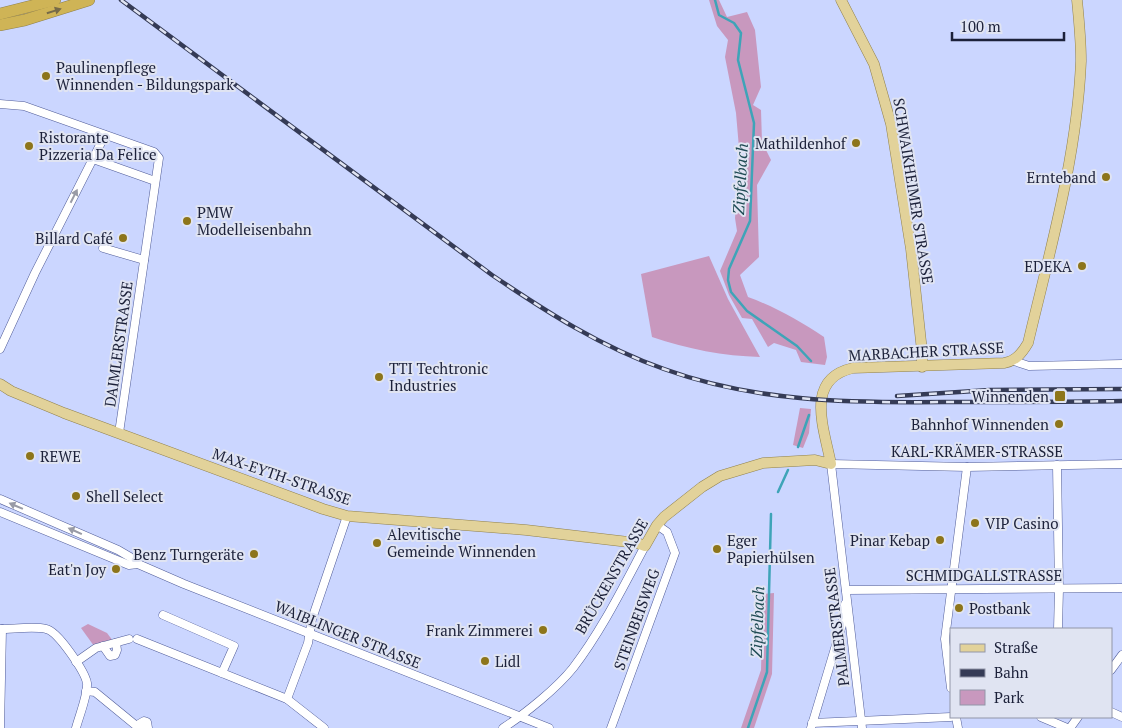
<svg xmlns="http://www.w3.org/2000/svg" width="1122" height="728" viewBox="0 0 1122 728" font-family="'PT Serif',serif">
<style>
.green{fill:#c898be}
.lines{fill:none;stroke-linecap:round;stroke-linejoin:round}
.stream{stroke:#3ea4b8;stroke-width:2.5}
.minor-casing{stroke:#515d99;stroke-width:9}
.major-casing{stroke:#90814c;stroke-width:11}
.highway-casing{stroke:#90814c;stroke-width:12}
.minor{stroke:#fff;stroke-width:8}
.major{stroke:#e2d29a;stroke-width:10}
.highway{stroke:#cfb456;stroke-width:11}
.rail-casing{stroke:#353b56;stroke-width:4.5}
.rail{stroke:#e0e4f2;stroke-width:2.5;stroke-dasharray:8;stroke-linecap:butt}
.oneway{fill:#766a48}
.oneway2{fill:#999ba6}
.poi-dot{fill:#8d751a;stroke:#e0e4f2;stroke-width:2}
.labels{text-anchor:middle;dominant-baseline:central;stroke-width:4;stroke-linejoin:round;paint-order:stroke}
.poi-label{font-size:15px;fill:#1c213a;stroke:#e0e4f2;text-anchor:start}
.street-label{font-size:15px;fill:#1c213a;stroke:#e0e4f2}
.water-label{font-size:16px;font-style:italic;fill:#1f4b54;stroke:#e0e4f2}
</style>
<rect width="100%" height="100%" fill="#cbd6ff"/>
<!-- green -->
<g class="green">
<path d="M709,0H719L727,17L747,12L755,30L761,87L753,105L761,110L762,142L771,160L757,185L759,257L740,275L748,297C775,307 800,321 824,337L827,357L825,365L801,362L796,350L774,343L768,347L752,319L742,318L729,295L720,271L737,231L735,218L738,184L746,178V153L739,148L736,113L725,57L728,40L717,26Z"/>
<path d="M709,256L728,299L760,357C724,356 687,349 652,337L641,274Z"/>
<polygon points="800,408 811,409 809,433 803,448 793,445"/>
<polygon points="774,593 772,674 754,728 741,728 761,670 763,594"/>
<polygon points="88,624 107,633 113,641 94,646 81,628"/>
</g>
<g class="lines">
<!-- stream -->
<g class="stream">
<polyline points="715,0 719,15 734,23 741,33 738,60 754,123 750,221 729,269 728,280 731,292 747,311 797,346 811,361"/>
<polyline points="798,447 809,415"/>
<polyline points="778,492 788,470"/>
<polyline points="748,728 767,672 771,514"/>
</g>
<defs>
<g id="minor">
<polyline points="0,104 24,106 154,152 159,158 119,433"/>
<polyline points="93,159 155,181"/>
<polyline points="103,248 144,260"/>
<polyline points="0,349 35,273 105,135"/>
<polyline points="1014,361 1029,366 1122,364"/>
<polyline points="1057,465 1059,589 1058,629"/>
<polyline points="0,499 118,550 130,557 138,564 184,584 549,728"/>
<polyline points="0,512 129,565 138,564"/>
<polyline points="846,590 1122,588"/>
<polyline points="163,615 234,646 222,673"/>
<path d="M0,629C13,629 35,626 46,629C58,631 85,672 87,683C88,695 79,716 76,728"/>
<polyline points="137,639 287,699 324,728"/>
<polyline points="103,646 110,656 115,655 117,650 116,643"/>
<polyline points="76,662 96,648 129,639"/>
<polyline points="1111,670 1122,655"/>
<polyline points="951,688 945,639 967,467"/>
<polyline points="86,691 95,692 139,728"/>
<polyline points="287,699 308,643 312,619 347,516"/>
<polyline points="1111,712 1122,717"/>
<polyline points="956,717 958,728"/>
<polyline points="1041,717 1067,728"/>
<polyline points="812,723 951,717"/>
<polyline points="0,728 2,629"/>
<polyline points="140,728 139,724 144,721 147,722 148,728"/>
<path d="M503,728C525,714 557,688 573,668C602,630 623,587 645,546"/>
<polyline points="611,728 675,553 667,532 657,525"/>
<polyline points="811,728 842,625 845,604"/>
<polyline points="862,728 831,464 967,467 1122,464"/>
<polyline points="1070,728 1078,717"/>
</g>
<g id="major">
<polyline points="841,0 874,64 891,124 911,249 922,351 922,367"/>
<path d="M0,384L11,391L64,413L323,509L347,516L526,530L637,543L645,546L657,525L664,517L702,487L720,476L763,463L815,460L831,464C824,428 804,379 853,368L1004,363C1016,361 1022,353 1028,343C1050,250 1077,157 1081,61C1081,41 1079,20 1077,0"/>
</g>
<g id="highway">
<polyline points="0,14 55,0"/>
<polyline points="0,25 25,20 89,0"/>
</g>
</defs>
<!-- minor casing -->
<use href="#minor" class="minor-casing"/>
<!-- major casing -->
<use href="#major" class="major-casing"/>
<!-- highway casing -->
<use href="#highway" class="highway-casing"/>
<!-- minor -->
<use href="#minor" class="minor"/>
<!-- major -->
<use href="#major" class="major"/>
<!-- highway -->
<use href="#highway" class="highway"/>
<defs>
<g id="rail">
<path d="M121,0L492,275C547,312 601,347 664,369C755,402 849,403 944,402C1003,402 1063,402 1122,401"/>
<polyline points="897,396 990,390 1122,389"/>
</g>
</defs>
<!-- rail casing -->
<use href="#rail" class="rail-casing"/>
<!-- rail -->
<use href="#rail" class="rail"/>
</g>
<!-- one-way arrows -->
<defs><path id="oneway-solid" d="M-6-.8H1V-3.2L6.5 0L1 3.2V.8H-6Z" transform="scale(1.25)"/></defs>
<use class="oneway" href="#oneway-solid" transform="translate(54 11) rotate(-17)"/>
<g class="oneway2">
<use href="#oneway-solid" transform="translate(74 196) rotate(-63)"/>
<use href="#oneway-solid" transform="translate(16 506) rotate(-157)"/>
<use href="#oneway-solid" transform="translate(75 531) rotate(-156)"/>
</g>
<!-- markers -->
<g class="poi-dot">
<circle cx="46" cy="76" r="5"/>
<circle cx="856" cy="143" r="5"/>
<circle cx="29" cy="146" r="5"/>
<circle cx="1106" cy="177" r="5"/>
<circle cx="187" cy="221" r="5"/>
<circle cx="123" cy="238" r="5"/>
<circle cx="1082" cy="266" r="5"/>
<circle cx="379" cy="377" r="5"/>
<rect x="1054" y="390" width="12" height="12" rx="2.5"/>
<circle cx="1059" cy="424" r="5"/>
<circle cx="30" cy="456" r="5"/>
<circle cx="76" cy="496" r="5"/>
<circle cx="975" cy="523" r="5"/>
<circle cx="940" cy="540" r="5"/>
<circle cx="377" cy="543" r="5"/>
<circle cx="717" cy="549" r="5"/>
<circle cx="254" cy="554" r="5"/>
<circle cx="116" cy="569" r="5"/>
<circle cx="959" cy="608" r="5"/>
<circle cx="543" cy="630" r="5"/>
<circle cx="485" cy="661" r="5"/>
</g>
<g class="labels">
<!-- poi labels -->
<g class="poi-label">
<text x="56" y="67">Paulinenpflege<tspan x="56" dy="17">Winnenden - Bildungspark</tspan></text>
<text x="39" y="137">Ristorante<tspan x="39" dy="17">Pizzeria Da Felice</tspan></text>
<text x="846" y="143" text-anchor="end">Mathildenhof</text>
<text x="1096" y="177" text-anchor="end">Ernteband</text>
<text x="197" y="212">PMW<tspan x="197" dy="17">Modelleisenbahn</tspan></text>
<text x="113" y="238" text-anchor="end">Billard Café</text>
<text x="1072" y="266" text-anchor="end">EDEKA</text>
<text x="389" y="368">TTI Techtronic<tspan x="389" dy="17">Industries</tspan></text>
<text x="1049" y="396" text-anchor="end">Winnenden</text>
<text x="1049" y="424" text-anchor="end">Bahnhof Winnenden</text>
<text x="40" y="456">REWE</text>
<text x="86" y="496">Shell Select</text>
<text x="985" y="523">VIP Casino</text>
<text x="387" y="534">Alevitische<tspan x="387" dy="17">Gemeinde Winnenden</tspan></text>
<text x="727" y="540">Eger<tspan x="727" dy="17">Papierhülsen</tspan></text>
<text x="930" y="540" text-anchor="end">Pinar Kebap</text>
<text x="244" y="554" text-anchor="end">Benz Turngeräte</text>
<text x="106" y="569" text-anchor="end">Eat'n Joy</text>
<text x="969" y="608">Postbank</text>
<text x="533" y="630" text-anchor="end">Frank Zimmerei</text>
<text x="495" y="661">Lidl</text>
</g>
<!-- street labels -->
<g class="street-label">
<text transform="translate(914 191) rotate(81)">SCHWAIKHEIMER STRASSE</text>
<text transform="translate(118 344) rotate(-82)">DAIMLERSTRASSE</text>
<text transform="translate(926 351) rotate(-3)">MARBACHER STRASSE</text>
<text x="977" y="451">KARL-KRÄMER-STRASSE</text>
<text transform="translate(282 476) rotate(19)">MAX-EYTH-STRASSE</text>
<text x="984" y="575">SCHMIDGALLSTRASSE</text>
<text transform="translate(611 576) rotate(-60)">BRÜCKENSTRASSE</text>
<text transform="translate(636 619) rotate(-70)">STEINBEISWEG</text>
<text transform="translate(836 627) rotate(-97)">PALMERSTRASSE</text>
<text transform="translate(348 634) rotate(22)">WAIBLINGER STRASSE</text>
</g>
<!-- water labels -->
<g class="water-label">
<text transform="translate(740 179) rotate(-87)">Zipfelbach</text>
<text transform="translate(757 622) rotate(-88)">Zipfelbach</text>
</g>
</g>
<!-- legend -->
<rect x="950" y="628" width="162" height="90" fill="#e0e4f2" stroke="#9296a8"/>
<rect x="960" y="644" width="25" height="8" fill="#e2d29a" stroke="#9296a8"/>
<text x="994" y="653" font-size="15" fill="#1c213a">Straße</text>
<rect x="960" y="669" width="25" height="8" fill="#353b56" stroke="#9296a8"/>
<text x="994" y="678" font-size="15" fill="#1c213a">Bahn</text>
<rect x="960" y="690" width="25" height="15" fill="#c898be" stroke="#9296a8"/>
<text x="994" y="703" font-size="15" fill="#1c213a">Park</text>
<!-- scale -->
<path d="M952 32v8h112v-8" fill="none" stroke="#1c213a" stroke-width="2.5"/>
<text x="960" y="32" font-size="15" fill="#1c213a" stroke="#e0e4f2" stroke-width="4" paint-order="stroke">100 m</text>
</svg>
